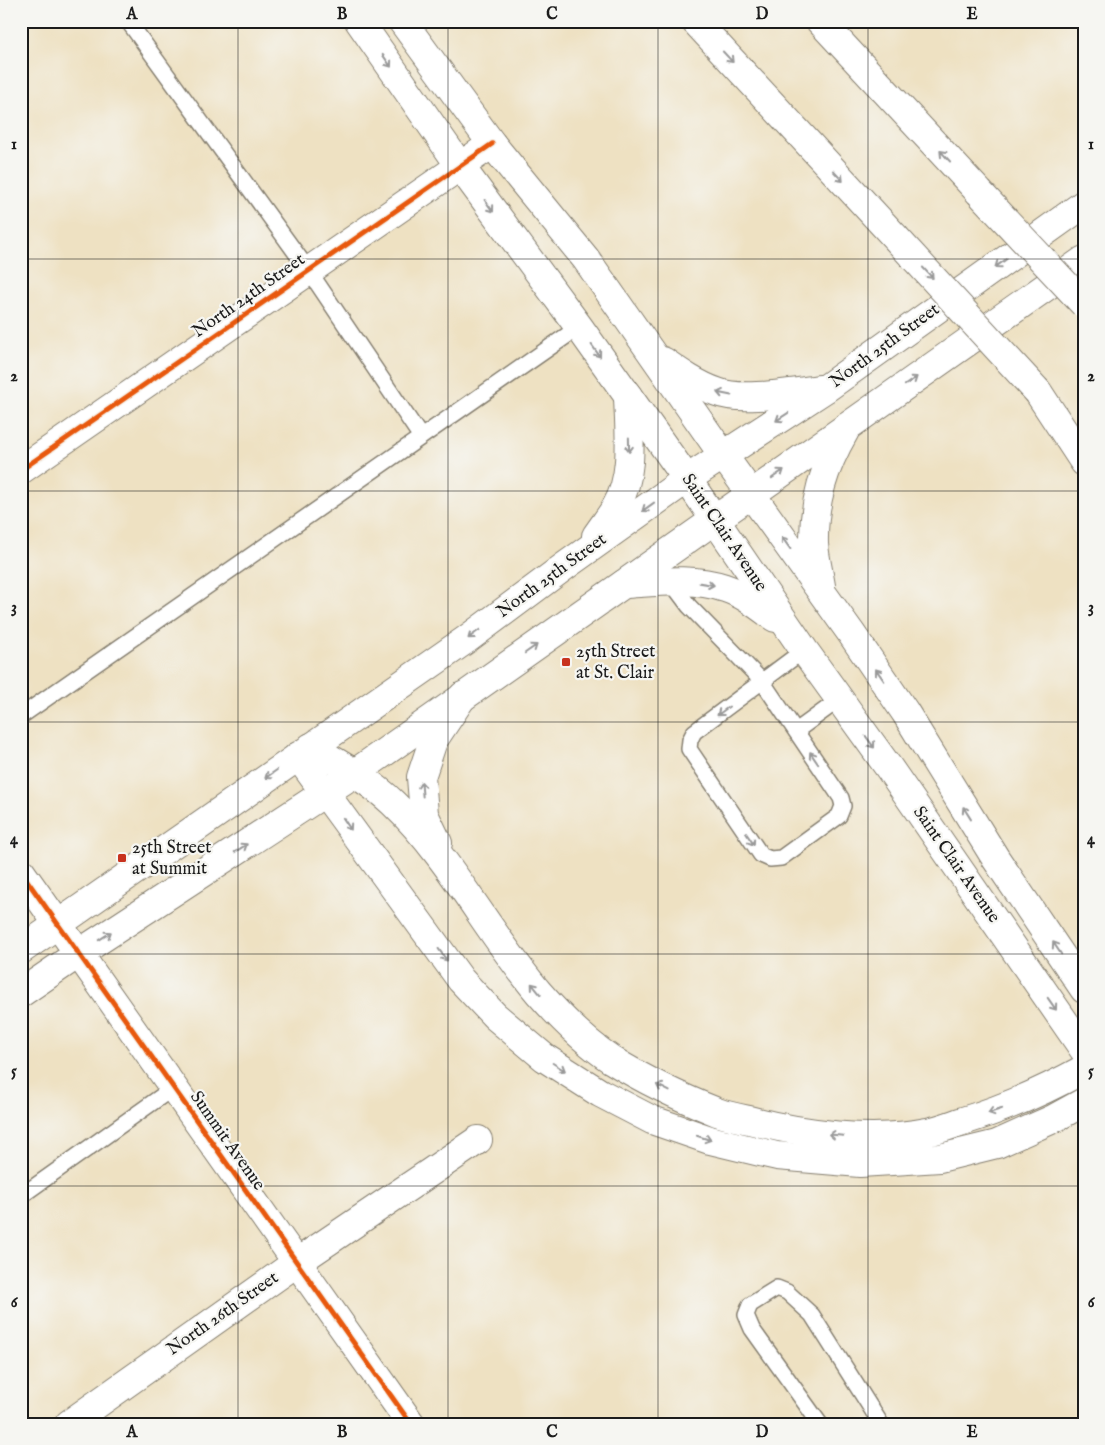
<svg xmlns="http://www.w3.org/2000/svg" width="1105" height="1445" viewBox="0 0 1105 1445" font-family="'IM FELL English',serif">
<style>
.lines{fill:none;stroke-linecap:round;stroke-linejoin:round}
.service-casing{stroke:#857e6f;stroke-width:18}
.minor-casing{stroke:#857e6f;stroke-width:30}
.secondary-casing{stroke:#857e6f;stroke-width:30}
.motorway-casing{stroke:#857e6f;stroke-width:30}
.service{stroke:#fff;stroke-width:15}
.minor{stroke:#fff;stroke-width:28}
.secondary{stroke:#fff;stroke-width:28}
.motorway{stroke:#fff;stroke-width:28}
.motorway-bridge-casing{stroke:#857e6f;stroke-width:30;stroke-linecap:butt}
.motorway-bridge{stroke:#fff;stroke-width:28}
.cycleway-casing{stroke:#f6f6f2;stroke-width:8}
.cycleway{stroke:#e8590c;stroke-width:5}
.oneway{stroke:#999}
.grid{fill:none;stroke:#1c1c1c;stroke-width:1;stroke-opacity:0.55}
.poi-dot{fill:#c8321e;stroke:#f6f6f2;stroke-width:2}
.labels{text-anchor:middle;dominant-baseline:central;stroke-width:4.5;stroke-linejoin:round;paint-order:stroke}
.street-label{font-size:18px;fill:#1c1c1c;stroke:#f6f6f2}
.poi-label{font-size:18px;fill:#1c1c1c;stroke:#f6f6f2;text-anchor:start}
.neatline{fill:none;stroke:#1c1c1c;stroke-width:2}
.grid-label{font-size:16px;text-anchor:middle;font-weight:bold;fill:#1c1c1c}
</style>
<rect width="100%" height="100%" fill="#f6f6f2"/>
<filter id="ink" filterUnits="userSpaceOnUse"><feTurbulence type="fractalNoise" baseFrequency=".02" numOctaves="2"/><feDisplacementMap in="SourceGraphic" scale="10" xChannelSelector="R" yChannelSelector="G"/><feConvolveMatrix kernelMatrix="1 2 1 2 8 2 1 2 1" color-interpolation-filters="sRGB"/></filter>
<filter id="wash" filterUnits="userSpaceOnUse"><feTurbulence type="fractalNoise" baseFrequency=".0096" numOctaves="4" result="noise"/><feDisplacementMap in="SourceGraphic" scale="20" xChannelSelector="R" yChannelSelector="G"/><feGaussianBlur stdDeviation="1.12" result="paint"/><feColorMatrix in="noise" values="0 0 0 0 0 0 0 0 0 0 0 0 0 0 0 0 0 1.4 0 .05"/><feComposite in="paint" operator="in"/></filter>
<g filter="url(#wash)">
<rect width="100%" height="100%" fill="#eee1c2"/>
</g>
<g filter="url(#ink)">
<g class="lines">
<defs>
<g id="service">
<polyline points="128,21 309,271 421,437"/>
<polyline points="671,582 689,606 762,681 841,798 843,806 839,816 781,858 770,859 761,855 689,749 690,740 694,732 804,650"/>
<polyline points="21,716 579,327"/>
<polyline points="796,731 840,699"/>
<polyline points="21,1196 173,1088"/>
<polyline points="820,1424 752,1329 746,1315 750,1305 777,1288 787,1292 812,1315 881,1424"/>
</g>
<g id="minor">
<polyline points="21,470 492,144"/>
<polyline points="21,872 411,1424"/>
<polyline points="69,1424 296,1263 478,1140"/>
</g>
<g id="secondary">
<polyline points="359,21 460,166 579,327 687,479 804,650 889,768 1084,1050"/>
<polyline points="402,21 492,144 586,259 723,455 851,633 905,712 996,859 1084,989"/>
<path d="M663,361C680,373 697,385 717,392C742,402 793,392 821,389"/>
<path d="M596,536C602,527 610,517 616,507C635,475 629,432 628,396"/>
<path d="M624,584C657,582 693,577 725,588C744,594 760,607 775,618"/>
<path d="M821,586C819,573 815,558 814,544C813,502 824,467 845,431"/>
<polyline points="21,950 467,639 565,566 687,479 825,389 1084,204"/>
<polyline points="21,993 78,954 355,773 1084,260"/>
</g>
<g id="motorway">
<polyline points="695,21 895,237"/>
<polyline points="820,21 979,192"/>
<polyline points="1038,392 1084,462"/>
<path d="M311,747C339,764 369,780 393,803C451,858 487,932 539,993C560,1017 585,1042 612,1060C644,1080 682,1098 717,1112C728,1116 739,1118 749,1120C802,1134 873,1143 927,1132C939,1130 951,1125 963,1121C1006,1108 1044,1091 1084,1069"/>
<polyline points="298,756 461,980 495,1016 545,1058 600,1093 652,1120 710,1140 777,1156 860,1163 940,1158 997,1144 1053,1119 1084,1102"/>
<polyline points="438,843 424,814 421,777 433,741 463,696"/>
</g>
</defs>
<!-- service casing -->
<use href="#service" class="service-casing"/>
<!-- minor casing -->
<use href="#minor" class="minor-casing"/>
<!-- secondary casing -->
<use href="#secondary" class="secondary-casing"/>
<!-- motorway casing -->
<use href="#motorway" class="motorway-casing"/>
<!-- service -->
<use href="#service" class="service"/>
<!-- minor -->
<use href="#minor" class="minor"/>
<!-- secondary -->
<use href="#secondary" class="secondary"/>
<!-- motorway -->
<use href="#motorway" class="motorway"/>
<defs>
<g id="motorway-bridge">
<polyline points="979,192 1084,304"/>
<polyline points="895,237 1038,392"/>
</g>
</defs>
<!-- motorway-bridge casing -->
<use href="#motorway-bridge" class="motorway-bridge-casing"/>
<!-- motorway-bridge -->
<use href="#motorway-bridge" class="motorway-bridge"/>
<defs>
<g id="cycleway">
<polyline points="21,470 492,144"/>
<polyline points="21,872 411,1424"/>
</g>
</defs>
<!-- cycleway casing -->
<use href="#cycleway" class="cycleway-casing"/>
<!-- cycleway -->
<use href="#cycleway" class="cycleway"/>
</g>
<!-- one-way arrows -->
<defs><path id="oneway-shaft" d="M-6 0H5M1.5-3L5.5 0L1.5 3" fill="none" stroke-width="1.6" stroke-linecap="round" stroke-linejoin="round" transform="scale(1.25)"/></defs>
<g class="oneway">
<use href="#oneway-shaft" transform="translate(728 57) rotate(47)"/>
<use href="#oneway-shaft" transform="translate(387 61) rotate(55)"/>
<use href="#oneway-shaft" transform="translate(945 156) rotate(-133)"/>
<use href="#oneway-shaft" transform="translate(838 176) rotate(47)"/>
<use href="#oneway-shaft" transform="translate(489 206) rotate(54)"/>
<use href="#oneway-shaft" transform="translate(1001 263) rotate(144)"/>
<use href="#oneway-shaft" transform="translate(928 273) rotate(47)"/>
<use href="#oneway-shaft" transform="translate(596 351) rotate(54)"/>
<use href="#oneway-shaft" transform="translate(911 381) rotate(-35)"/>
<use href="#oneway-shaft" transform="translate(724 394) rotate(-168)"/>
<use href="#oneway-shaft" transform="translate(782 417) rotate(147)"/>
<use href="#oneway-shaft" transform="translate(629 445) rotate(89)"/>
<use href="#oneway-shaft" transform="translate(778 474) rotate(-35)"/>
<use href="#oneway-shaft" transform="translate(648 507) rotate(144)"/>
<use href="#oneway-shaft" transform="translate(786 543) rotate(-126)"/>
<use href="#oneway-shaft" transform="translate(707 584) rotate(9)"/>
<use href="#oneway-shaft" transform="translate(474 634) rotate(143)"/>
<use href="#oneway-shaft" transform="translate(531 649) rotate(-35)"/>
<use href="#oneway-shaft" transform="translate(880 675) rotate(-125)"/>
<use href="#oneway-shaft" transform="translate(723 711) rotate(143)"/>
<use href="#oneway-shaft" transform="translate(870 742) rotate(54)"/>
<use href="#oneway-shaft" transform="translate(814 758) rotate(-124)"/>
<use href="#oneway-shaft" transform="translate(271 774) rotate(145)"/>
<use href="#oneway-shaft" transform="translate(422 789) rotate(-95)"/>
<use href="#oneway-shaft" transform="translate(967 813) rotate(-122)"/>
<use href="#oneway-shaft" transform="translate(347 824) rotate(56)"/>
<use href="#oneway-shaft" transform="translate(750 839) rotate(56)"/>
<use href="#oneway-shaft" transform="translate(241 848) rotate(-33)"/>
<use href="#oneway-shaft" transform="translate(105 936) rotate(-33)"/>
<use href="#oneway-shaft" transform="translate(1057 948) rotate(-124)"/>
<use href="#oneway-shaft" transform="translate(443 955) rotate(54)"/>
<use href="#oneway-shaft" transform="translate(536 989) rotate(-129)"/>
<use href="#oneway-shaft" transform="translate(1052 1004) rotate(55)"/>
<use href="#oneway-shaft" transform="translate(559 1067) rotate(32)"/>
<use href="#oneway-shaft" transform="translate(663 1088) rotate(-153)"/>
<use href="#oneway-shaft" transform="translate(995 1111) rotate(162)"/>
<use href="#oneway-shaft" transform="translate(836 1135) rotate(-175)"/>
<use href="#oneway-shaft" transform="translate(704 1138) rotate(18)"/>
</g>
</g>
<!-- grid -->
<path class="grid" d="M238,21V1424M448,21V1424M658,21V1424M868,21V1424M21,259H1084M21,491H1084M21,722H1084M21,954H1084M21,1186H1084"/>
<!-- markers -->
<g class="poi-dot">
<rect x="561" y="657" width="10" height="10" rx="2.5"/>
<rect x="117" y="853" width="10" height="10" rx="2.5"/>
</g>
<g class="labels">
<!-- street labels -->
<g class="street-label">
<text transform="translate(249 296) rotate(-35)">North 24th Street</text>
<text transform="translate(885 346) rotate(-36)">North 25th Street</text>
<text transform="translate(724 533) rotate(56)">Saint Clair Avenue</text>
<text transform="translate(552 576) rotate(-36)">North 25th Street</text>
<text transform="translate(956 865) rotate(55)">Saint Clair Avenue</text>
<text transform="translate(227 1141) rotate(55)">Summit Avenue</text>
<text transform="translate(223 1314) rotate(-35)">North 26th Street</text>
</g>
<!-- poi labels -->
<g class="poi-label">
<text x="576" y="652">25th Street<tspan x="576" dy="21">at St. Clair</tspan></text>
<text x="132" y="848">25th Street<tspan x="132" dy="21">at Summit</tspan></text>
</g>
</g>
<!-- margin -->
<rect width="1105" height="1445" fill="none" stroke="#f6f6f2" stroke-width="55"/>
<rect x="28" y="28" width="1050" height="1390" class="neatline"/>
<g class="grid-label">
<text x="132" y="19">A</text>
<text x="342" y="19">B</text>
<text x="552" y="19">C</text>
<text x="762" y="19">D</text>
<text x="972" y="19">E</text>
<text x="14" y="149">1</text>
<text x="1091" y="149">1</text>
<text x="14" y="381">2</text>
<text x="1091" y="381">2</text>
<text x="14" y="612">3</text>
<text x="1091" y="612">3</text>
<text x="14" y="844">4</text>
<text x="1091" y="844">4</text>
<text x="14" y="1076">5</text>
<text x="1091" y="1076">5</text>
<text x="14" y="1307">6</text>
<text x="1091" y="1307">6</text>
<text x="132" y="1437">A</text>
<text x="342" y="1437">B</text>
<text x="552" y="1437">C</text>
<text x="762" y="1437">D</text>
<text x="972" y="1437">E</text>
</g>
</svg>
